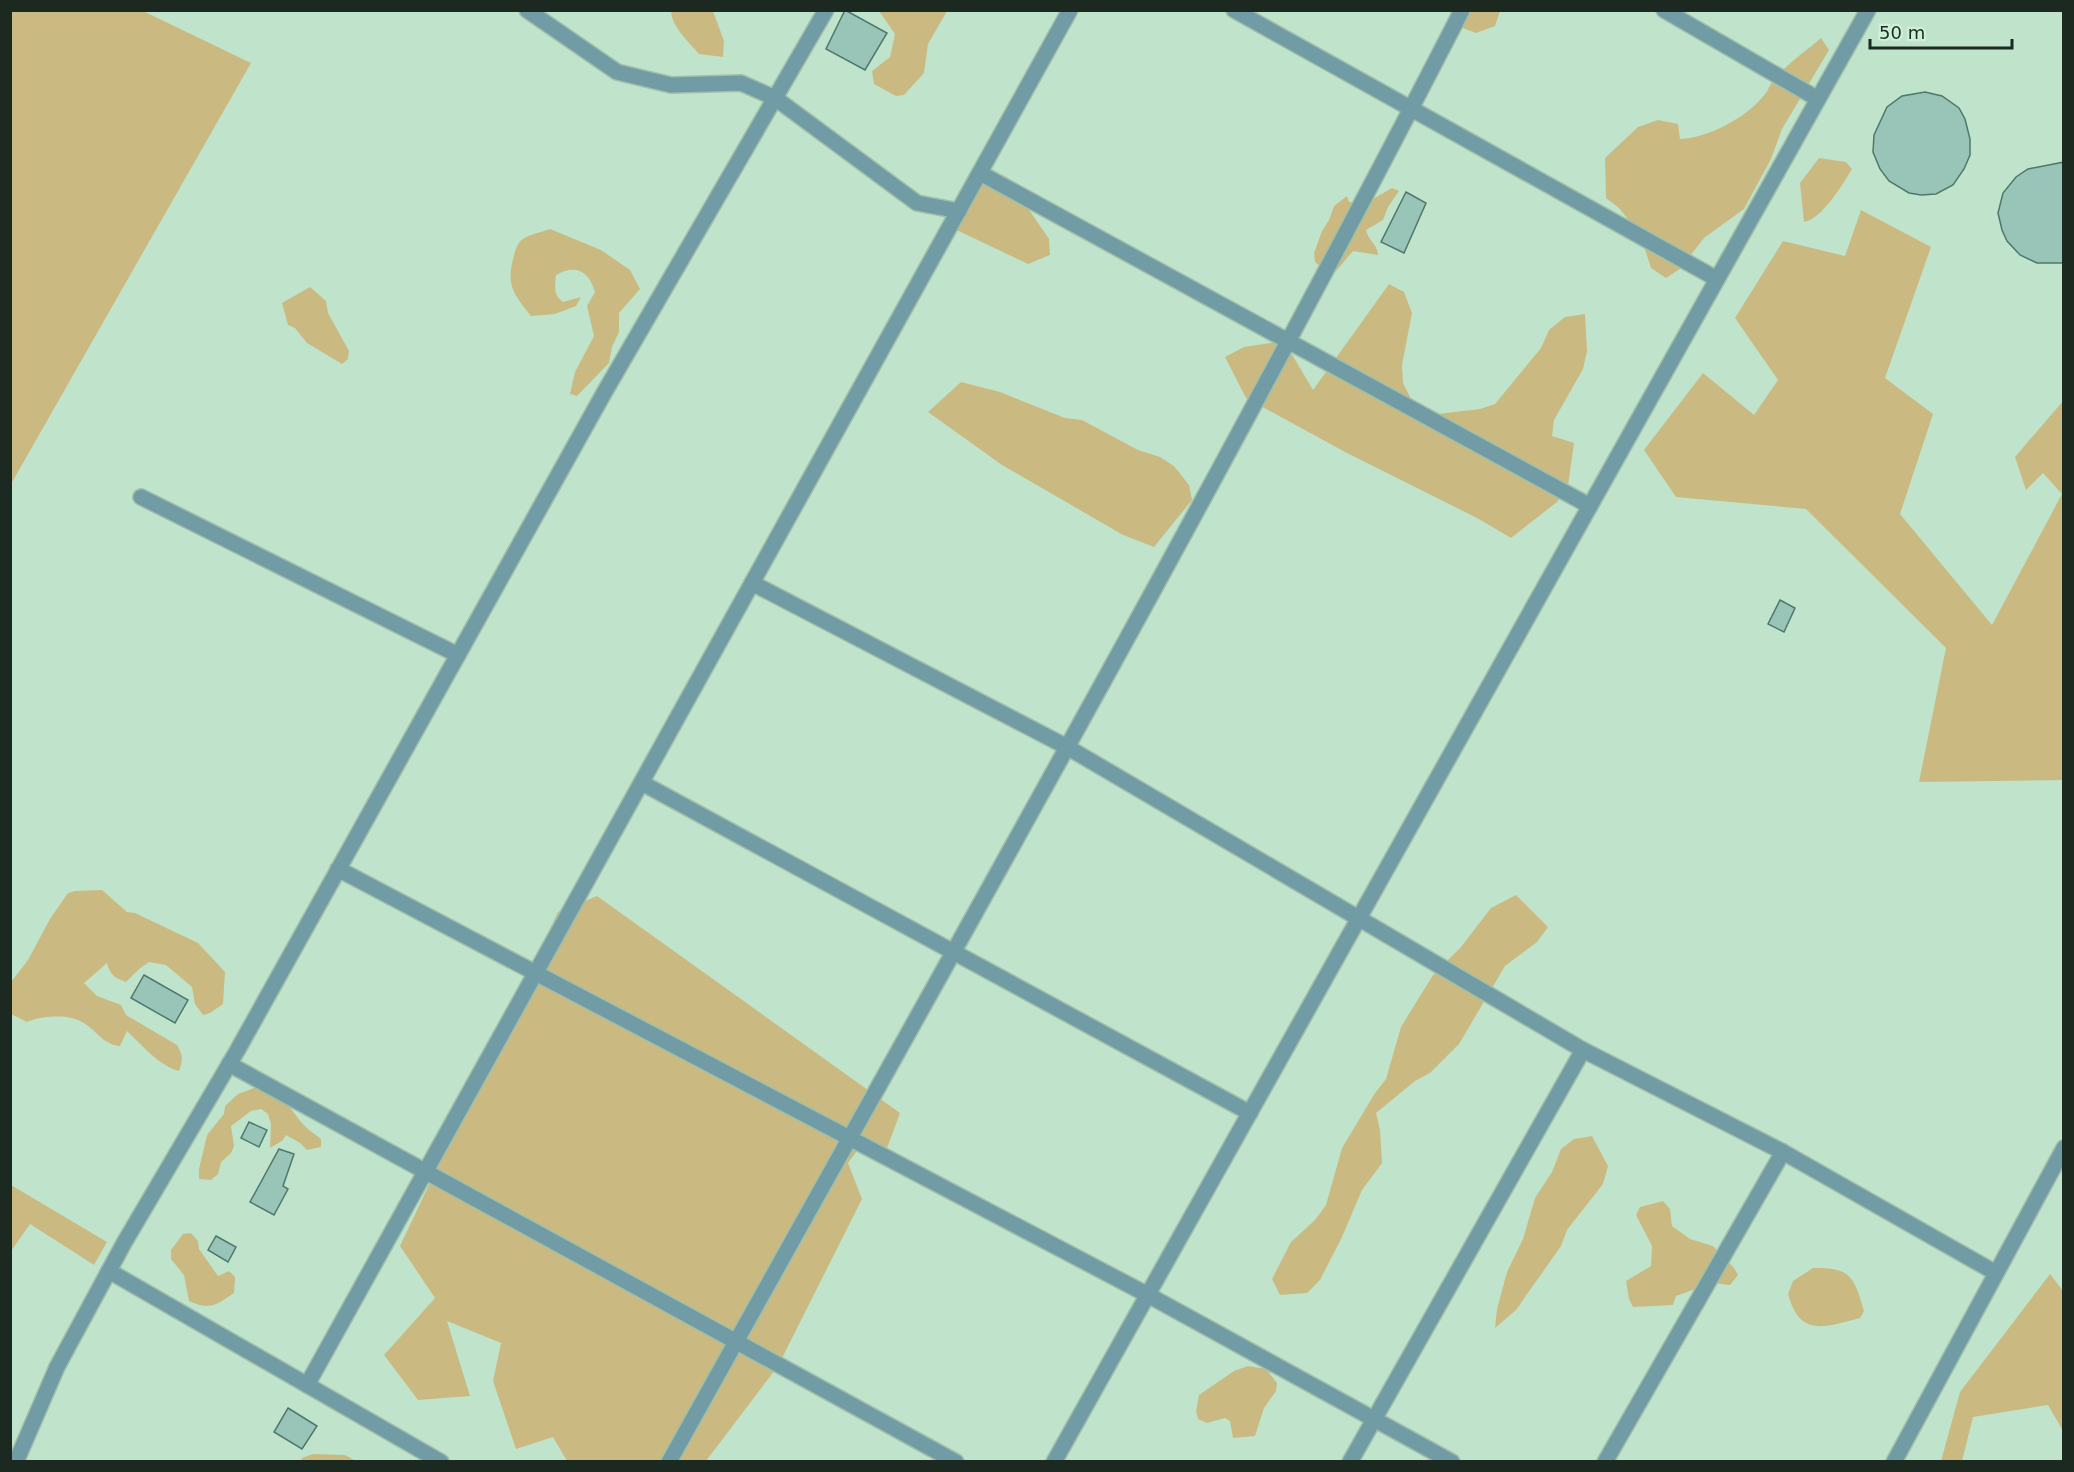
<svg xmlns="http://www.w3.org/2000/svg" width="2074" height="1472" viewBox="0 0 2074 1472" font-family="'DejaVu Sans',sans-serif">
<style>
.green{fill:#caba82}
.building{fill:#98c5b7;stroke:#4e786c;stroke-width:1.5}
.lines{fill:none;stroke-linecap:round;stroke-linejoin:round}
.minor-casing{stroke:#9fbfa9;stroke-width:18}
.minor{stroke:#719ca6;stroke-width:15}
</style>
<rect width="100%" height="100%" fill="#c0e4cb"/>
<!-- green -->
<g class="green">
<polygon points="11,10 143,11 251,63 11,484"/>
<path d="M671,11H713L724,41L723,57L699,54C688,41 672,27 671,11Z"/>
<polygon points="879,11 947,11 928,44 924,73 904,95 896,96 874,84 872,71 890,57 895,34"/>
<polygon points="1467,11 1500,11 1495,26 1476,33 1460,27"/>
<path d="M1821,38L1829,50L1782,129L1771,159L1744,209L1704,238L1680,269L1666,278L1651,268L1640,234L1619,208L1606,198L1605,158L1638,127L1658,120L1678,124L1680,139C1708,138 1748,117 1765,94C1768,91 1769,86 1772,82C1785,65 1805,52 1821,38Z"/>
<path d="M1819,158L1846,162L1852,169C1843,184 1822,219 1804,222L1800,183Z"/>
<polygon points="971,174 1021,198 1049,239 1050,255 1028,264 944,224"/>
<path d="M1392,188L1399,191L1388,207L1383,220L1366,230C1368,240 1378,245 1378,255L1353,251L1336,271L1329,274L1315,262L1314,253L1322,231L1329,220L1334,206L1347,196L1349,202L1366,203Z"/>
<polygon points="1861,210 1931,247 1885,378 1933,414 1900,514 1992,625 2062,494 2043,473 2026,490 2015,457 2063,401 2063,780 1919,782 1946,648 1806,509 1676,497 1644,450 1703,373 1754,415 1778,380 1735,318 1783,241 1845,256"/>
<path d="M550,229L601,250L630,270L640,289L619,313V332L612,347L609,363L577,396L570,394L575,372L594,336L587,306L595,292C589,270 575,264 556,275C555,286 553,295 563,302L581,297L576,306L555,314L531,316C512,292 506,285 514,255C516,249 517,243 523,239C530,234 542,232 550,229Z"/>
<polygon points="1389,284 1404,292 1412,313 1402,365 1403,383 1420,416 1480,409 1495,404 1541,348 1549,330 1565,317 1585,314 1587,351 1583,369 1554,420 1552,436 1574,443 1568,486 1557,502 1511,538 1477,518 1345,452 1246,398 1225,357 1244,347 1284,341 1313,390"/>
<polygon points="310,287 326,301 328,313 349,351 348,359 342,364 307,343 295,328 288,325 282,303"/>
<polygon points="961,382 1000,392 1065,418 1082,420 1138,450 1160,457 1174,466 1189,485 1192,500 1154,547 1123,535 1002,465 928,412"/>
<path d="M102,890L127,912L135,913L198,943L225,972L223,1004L210,1013L203,1015L195,1004L192,987L166,965L149,962L139,969L126,982C115,978 110,975 107,963L84,983L97,996L121,1005L126,1015L177,1045C183,1055 183,1060 179,1071C158,1065 142,1045 127,1031L120,1046C104,1044 100,1035 88,1026C74,1013 43,1015 27,1022L11,1014V982L28,960L50,919L68,893L75,891Z"/>
<polygon points="1516,895 1548,927 1537,942 1505,966 1459,1044 1430,1073 1415,1081 1376,1113 1380,1130 1382,1163 1362,1190 1342,1237 1320,1280 1307,1293 1280,1295 1272,1279 1291,1242 1315,1220 1326,1205 1342,1148 1375,1093 1386,1079 1401,1027 1433,975 1461,947 1491,908"/>
<polygon points="597,896 900,1113 887,1148 860,1147 848,1163 862,1199 778,1366 706,1461 567,1461 553,1437 516,1449 493,1381 501,1343 447,1321 470,1396 418,1400 384,1355 435,1298 400,1246 558,912"/>
<path d="M267,1083C282,1093 290,1109 302,1123C307,1129 315,1134 321,1139V1147L307,1150L300,1143L286,1135L282,1141L270,1148L271,1124L268,1114L261,1109L251,1111L231,1126L234,1146L231,1153L221,1162L218,1174L211,1180L199,1179V1169L207,1135L224,1114L225,1106L238,1094Z"/>
<polygon points="1592,1136 1608,1166 1603,1184 1567,1230 1561,1246 1516,1310 1495,1328 1497,1309 1507,1272 1523,1239 1535,1198 1552,1172 1561,1149 1574,1139"/>
<polygon points="11,1185 107,1242 94,1265 30,1224 11,1251"/>
<polygon points="1663,1201 1670,1209 1672,1226 1690,1239 1713,1246 1734,1268 1738,1275 1730,1285 1712,1283 1676,1296 1673,1305 1633,1307 1629,1299 1626,1281 1651,1266 1652,1246 1636,1215 1640,1207"/>
<path d="M191,1233L198,1241L199,1249L218,1276L229,1271L235,1277L234,1293C216,1305 210,1311 189,1301L184,1275L171,1259V1250L183,1234Z"/>
<path d="M1813,1268C1851,1267 1854,1277 1864,1311L1860,1318C1825,1327 1800,1338 1788,1294L1793,1281Z"/>
<polygon points="2050,1274 2063,1291 2063,1431 2048,1405 1973,1417 1962,1461 1941,1461 1960,1392"/>
<polygon points="1248,1366 1266,1369 1277,1383 1276,1391 1264,1408 1255,1436 1233,1438 1230,1421 1225,1418 1207,1423 1198,1419 1196,1411 1199,1395 1234,1371"/>
<polygon points="313,1454 345,1455 356,1461 301,1461 302,1458"/>
</g>
<!-- building -->
<g class="building">
<polygon points="845,10 887,33 865,70 826,49"/>
<polygon points="1925,92 1942,96 1959,108 1965,119 1970,139 1970,155 1964,169 1953,185 1936,194 1921,195 1909,193 1889,181 1880,169 1873,152 1874,135 1887,107 1902,96"/>
<polygon points="2064,162 2064,263 2037,263 2020,255 2007,241 2002,230 1998,213 2003,193 2016,177 2028,169"/>
<polygon points="1406,192 1426,203 1404,253 1381,242"/>
<polygon points="1780,600 1795,608 1784,632 1768,624"/>
<polygon points="144,975 188,1000 175,1023 131,998"/>
<polygon points="249,1122 267,1130 259,1147 241,1138"/>
<polygon points="279,1149 294,1154 283,1186 288,1189 274,1215 250,1202"/>
<polygon points="216,1236 236,1247 228,1262 208,1250"/>
<polygon points="288,1408 317,1426 302,1449 274,1432"/>
</g>
<g class="lines">
<defs>
<g id="minor">
<polyline points="527,10 617,72 671,85 741,83 775,98 917,203 959,211"/>
<polyline points="1234,10 1717,279"/>
<polyline points="1664,10 1818,99"/>
<polyline points="980,173 1590,506"/>
<polyline points="141,497 458,655"/>
<polyline points="752,583 1067,747 1583,1050 1783,1152 1996,1273"/>
<polyline points="642,783 1250,1113"/>
<polyline points="338,869 1148,1295 1452,1462"/>
<polyline points="229,1064 956,1462"/>
<polyline points="109,1271 441,1462"/>
<polyline points="307,1385 1070,10"/>
<polyline points="16,1462 57,1367 124,1243 237,1051 604,393 826,10"/>
<path d="M669,1462C937,980 1210,501 1462,10"/>
<polyline points="1054,1462 1868,10"/>
<polyline points="1350,1462 1583,1050"/>
<polyline points="1605,1462 1783,1152"/>
<polyline points="1894,1462 2064,1148"/>
</g>
</defs>
<!-- minor casing -->
<use href="#minor" class="minor-casing"/>
<!-- minor -->
<use href="#minor" class="minor"/>
</g>
<!-- border -->
<rect width="2074" height="1472" fill="none" stroke="#1c2920" stroke-width="24"/>
<!-- scale -->
<path d="M1870 39v9h142v-9" fill="none" stroke="#1c2920" stroke-width="3"/>
<text x="1879" y="39" font-size="18" fill="#1c2920" stroke="#cdf1d8" stroke-width="4.5" paint-order="stroke">50 m</text>
</svg>
